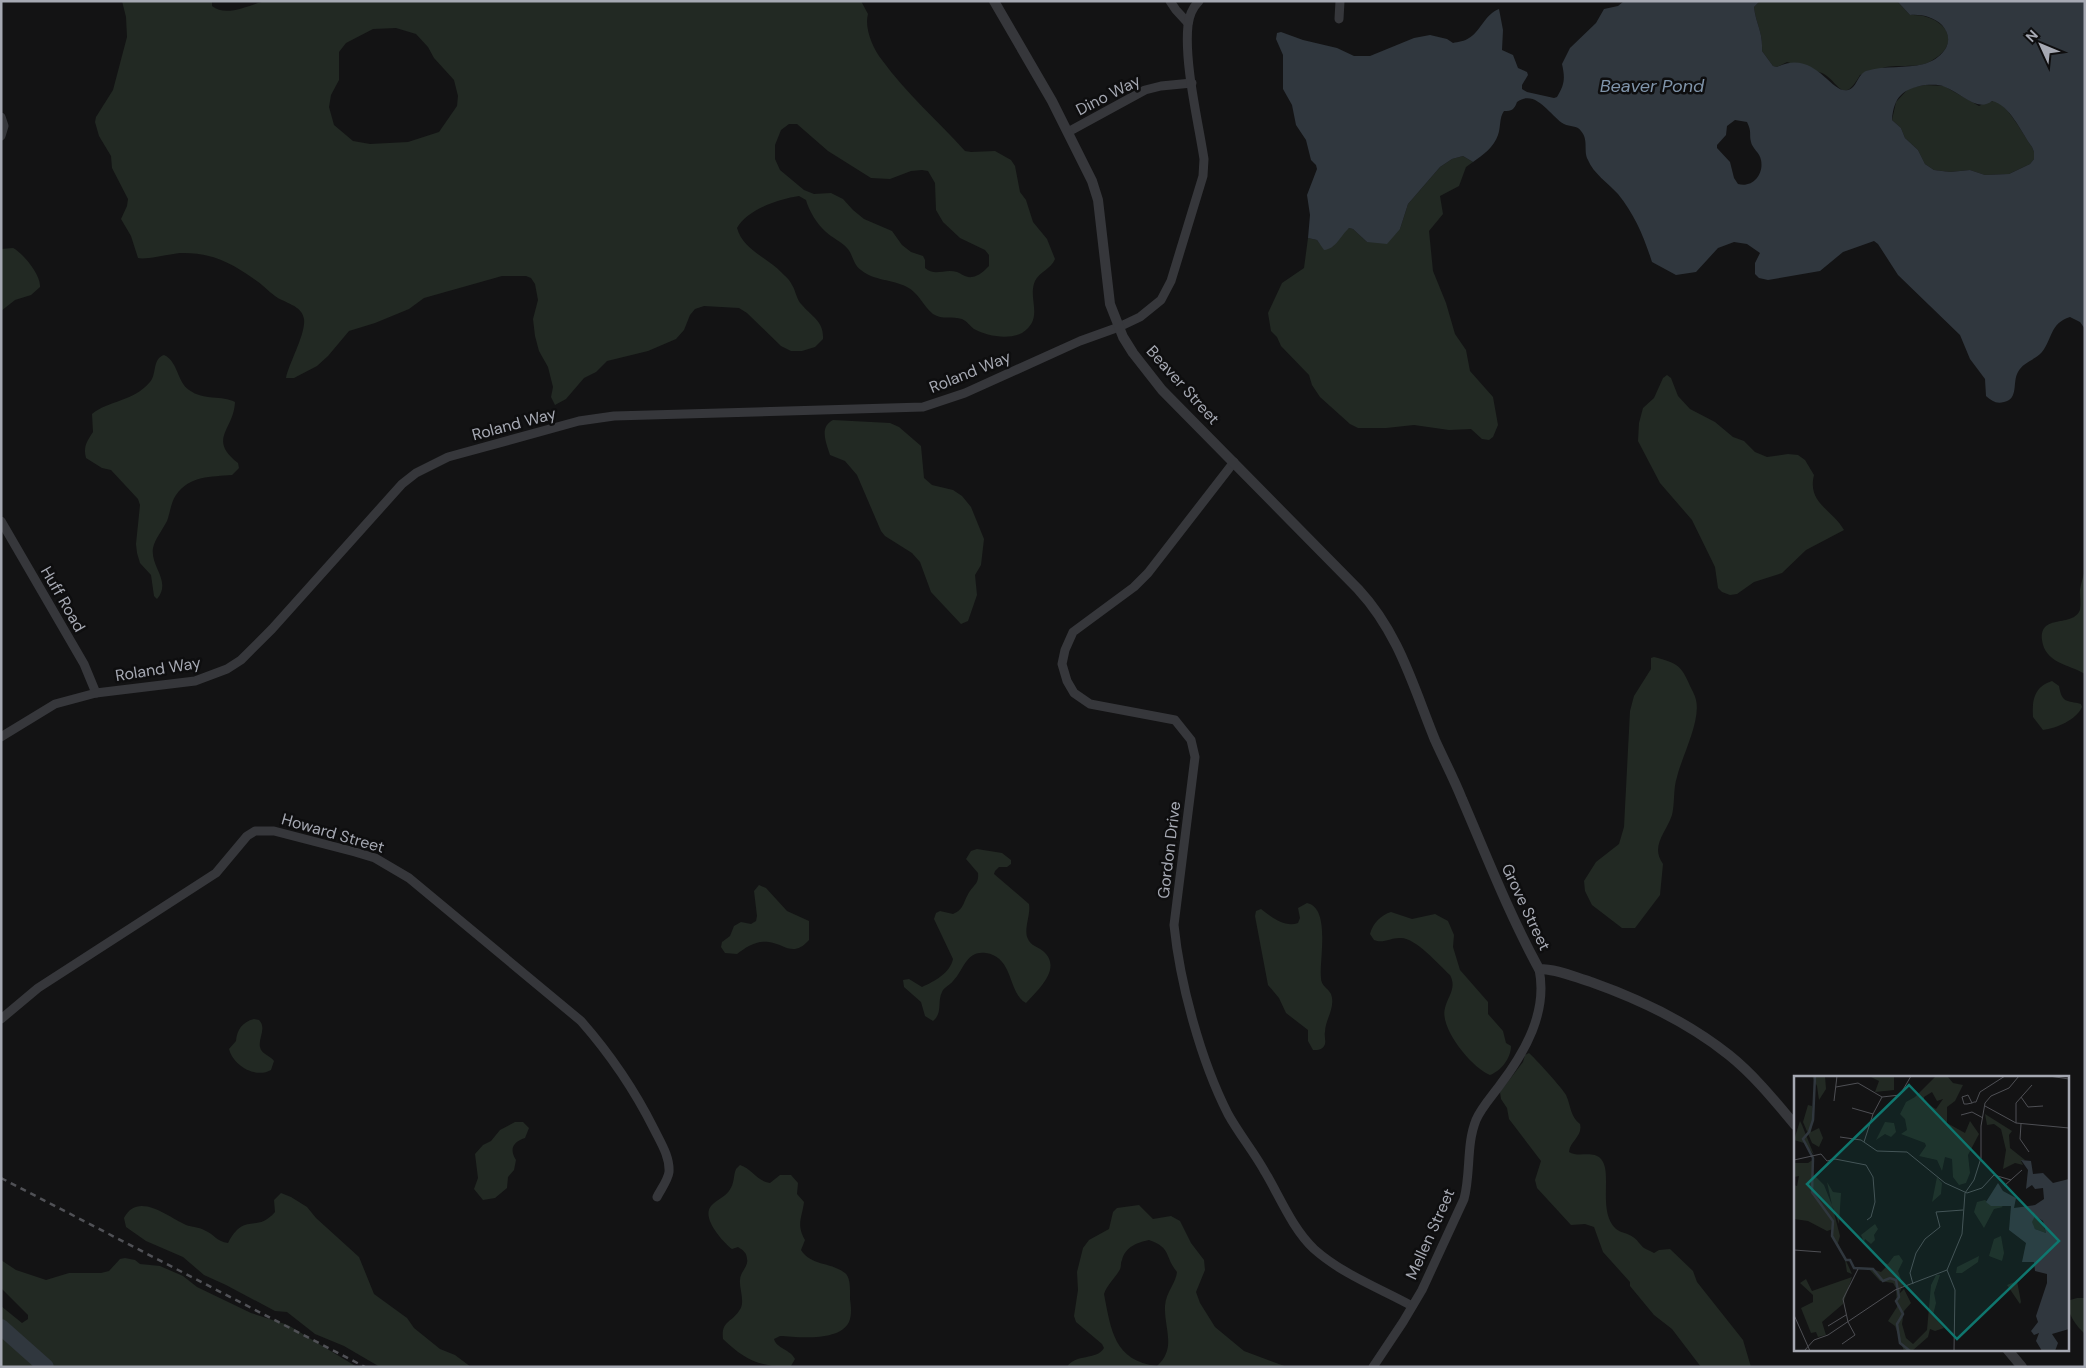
<svg xmlns="http://www.w3.org/2000/svg" width="2086" height="1368" viewBox="0 0 2086 1368" font-family="'DM Sans',sans-serif">
<style>
.green{fill:#222923;fill-rule:evenodd}
.water{fill:#30373e;fill-rule:evenodd}
.lines{fill:none;stroke-linecap:round;stroke-linejoin:round}
.river{stroke:#30373e;stroke-width:16}
.minor{stroke:#36373b;stroke-width:9}
.tertiary{stroke:#36373b;stroke-width:10}
.rail{stroke:#505156;stroke-width:2.5;stroke-dasharray:6 5;stroke-linecap:butt}
.labels{text-anchor:middle;dominant-baseline:central;stroke-width:5;stroke-linejoin:round;paint-order:stroke}
.street-label{font-size:16px;fill:#a6a9b3;stroke:#0e0e0f}
.water-label{font-size:18px;font-style:italic;fill:#8095ab;stroke:#0e0e0f}
.inset-river{fill:none;stroke:#30373e;stroke-width:2.5}
.inset-road{fill:none;stroke:#4e4f54;stroke-width:1}
.view{fill:#0f766e;fill-opacity:0.15;stroke:#0f766e;stroke-width:2.5}
.inset-edge{fill:none;stroke:#a6a9b3;stroke-width:2.5}
</style>
<rect width="100%" height="100%" fill="#131314"/>
<!-- green -->
<g class="green">
<path d="M122,1H212V6C227,18 250,4 266,1H861L868,14C864,28 873,49 882,60C906,93 938,121 965,151L971,152L995,151L1011,160L1015,166L1020,192L1026,200L1033,222L1047,239L1055,259C1051,269 1039,272 1035,281C1027,299 1045,318 1022,333C1009,340 986,336 974,329C970,326 967,321 962,319C953,316 942,320 933,314C923,306 919,293 907,287C892,279 874,281 861,270C853,265 853,254 847,248C841,241 832,238 826,232C817,224 809,211 806,200L799,196C779,199 748,209 737,228C743,250 767,257 782,273C785,276 790,280 792,285C796,291 796,299 802,305C812,317 824,321 823,339L815,347L802,351H791L781,346L747,313L739,308L704,306L695,309L690,315L684,330L676,339L648,351L607,361L596,372L584,378L566,399L555,405L551,397L553,387L548,367L539,351L535,336L533,319L538,300L535,284L531,278L526,276H502L424,298L409,309L375,323L349,331L328,356L317,366L294,378H286C289,363 306,334 304,319C302,305 284,303 275,296C268,291 262,284 254,279C230,262 210,252 180,253C170,254 146,260 138,258L131,236L121,219L127,206L128,199L112,168L111,156L99,136L95,122L96,117L113,90L127,37L126,17ZM396,28L416,34L428,47L434,58L454,80L458,96L457,106L439,132L408,142L370,144L353,141L334,125L329,107L331,95L339,80V52L346,43L373,29ZM789,124H797L828,151L871,178L890,179L911,171L922,170L928,171L935,183L936,210L943,222L960,238L985,250L989,255V266C984,271 979,276 972,277C966,278 962,274 957,272C945,268 935,277 925,268V260L923,256L911,252L902,245L892,231L864,219L853,210L843,199L831,193L814,194L804,190L780,170L775,159V145L781,130Z"/>
<path d="M1760,1H1897L1910,15C1941,13 1967,41 1931,61C1918,69 1900,64 1886,67C1877,69 1869,72 1860,75C1842,107 1839,81 1822,73C1811,69 1798,66 1787,62L1777,67L1773,66L1762,51C1763,31 1756,25 1754,7Z"/>
<path d="M1925,85L1944,86L1979,106C1983,104 1989,101 1994,101C2007,103 2024,136 2032,147L2034,152V159L2030,164L2009,174L1985,175L1970,170L1950,172L1934,170L1925,164L1918,150L1905,138L1901,128L1892,120L1896,102L1909,88Z"/>
<polygon points="1463,156 1473,162 1466,167 1459,186 1440,196 1443,214 1429,231 1433,271 1446,303 1455,334 1466,350 1470,371 1493,397 1498,425 1493,437 1489,440 1482,439 1471,429 1449,430 1414,425 1386,428 1358,428 1350,424 1320,397 1312,385 1309,375 1281,346 1277,337 1271,331 1268,313 1282,283 1304,268 1308,238 1317,240 1320,244 1349,228 1353,229 1367,242 1400,229 1408,204 1440,167 1452,159"/>
<path d="M13,248C23,253 41,275 40,287L31,295L15,300L1,311V249Z"/>
<path d="M164,355C178,361 177,382 189,390C204,401 222,395 235,402C234,430 207,439 238,463L239,468L232,475C211,477 190,475 176,495C171,502 170,513 167,521C163,529 155,539 153,548C150,567 172,581 157,599L154,596L151,575L140,563L137,553L136,544L140,505L138,499L111,470L102,468L86,458C83,447 87,441 93,432L92,414C109,400 133,402 150,382C157,374 152,359 164,355Z"/>
<path d="M1667,375L1671,378L1678,396L1690,409L1715,422L1733,437L1744,441L1755,452L1767,457L1788,454L1798,455L1805,460L1814,475C1807,503 1832,509 1844,530L1806,550L1782,573L1754,582L1737,594L1730,595L1722,592L1718,588L1715,567L1692,520L1660,483L1638,441L1639,423L1643,408L1654,398L1663,378Z"/>
<path d="M833,420L890,423L899,427L921,446L924,478L932,485L953,490L962,496L971,507L984,539L981,565L975,575L977,595L968,621L961,624L931,592L920,562L912,553L885,536L881,531L857,475L845,461L830,455C826,442 819,427 833,420Z"/>
<path d="M2085,568V674C2068,664 2045,663 2042,640C2039,613 2073,628 2080,610C2081,604 2080,596 2080,590C2081,583 2084,575 2085,568Z"/>
<path d="M1654,657C1676,663 1681,664 1690,686C1692,690 1695,695 1696,700C1701,721 1682,756 1677,777C1673,789 1675,803 1672,815C1666,833 1650,846 1663,864L1660,895L1635,928H1622L1592,905L1585,891L1584,881L1596,862L1619,844L1624,827L1630,711L1634,696L1651,669V658Z"/>
<path d="M2052,681L2059,686C2062,704 2067,700 2081,704L2082,707C2076,720 2057,728 2043,730L2033,717C2032,700 2034,687 2052,681Z"/>
<path d="M977,849L1002,853L1011,860V864L1007,867H999L995,871L994,874L1029,904C1031,915 1023,930 1028,939C1030,945 1038,947 1043,951C1063,968 1038,990 1026,1003C1008,994 1014,957 986,953C966,950 964,970 953,981C950,985 944,987 942,992C937,1002 943,1013 933,1021L925,1016L921,1002L904,987L903,980L909,979L922,987C935,981 950,973 953,959L934,919L936,913L940,911L953,914C965,909 963,901 970,891C975,884 979,883 978,873L966,859L971,851Z"/>
<path d="M759,885L766,888L787,911L809,921V940C793,958 785,944 769,942C756,940 746,947 737,954L725,953L721,947L722,942L730,936L734,926L741,922L751,924L756,921L757,916L754,891Z"/>
<path d="M1307,903C1331,908 1319,960 1321,978C1321,986 1328,988 1331,994C1336,1007 1325,1020 1325,1032C1324,1036 1326,1040 1325,1044C1323,1050 1318,1050 1313,1050L1308,1041V1030L1286,1013L1279,998L1268,985L1255,916L1256,911L1261,909C1271,917 1285,928 1298,923L1300,918L1298,908Z"/>
<path d="M1391,912L1412,919L1435,914L1448,921L1454,935L1453,947L1460,970L1488,1002V1014L1503,1031L1506,1043L1511,1046C1511,1058 1501,1071 1490,1075C1472,1068 1439,1028 1445,1008C1448,996 1457,988 1450,975C1439,965 1416,938 1401,938C1391,937 1384,944 1374,940L1370,934C1373,923 1381,915 1391,912Z"/>
<path d="M254,1019L259,1020C267,1028 258,1038 260,1047C261,1054 271,1056 274,1061L271,1070C255,1079 233,1065 229,1049L236,1041C237,1030 242,1022 254,1019Z"/>
<path d="M1529,1053C1533,1056 1564,1090 1566,1095C1571,1106 1570,1116 1580,1124C1583,1136 1570,1141 1569,1152C1578,1158 1593,1150 1601,1159C1613,1172 1597,1212 1616,1229C1621,1233 1628,1233 1633,1237C1637,1239 1640,1245 1644,1248C1647,1250 1651,1251 1654,1253L1659,1250L1670,1249L1693,1271L1697,1282L1743,1340L1751,1367H1701L1672,1329L1654,1315L1630,1286V1282L1603,1252L1594,1227L1585,1224L1571,1225L1537,1188L1535,1180L1541,1161L1509,1119L1507,1108L1501,1099L1500,1092L1523,1062L1525,1055Z"/>
<path d="M515,1122H523L529,1128L525,1138C513,1142 509,1149 516,1160L514,1170L508,1177L507,1188L495,1198L483,1200L474,1189L478,1178L475,1154L483,1145L491,1141L500,1130Z"/>
<path d="M740,1165C752,1169 757,1181 770,1183L780,1175H791L798,1183L797,1194L804,1202C802,1218 796,1224 805,1240L801,1250C811,1266 831,1262 845,1273C851,1278 850,1291 850,1299C851,1306 852,1315 849,1322C839,1342 798,1337 780,1336L774,1339C776,1348 791,1350 795,1359L791,1366C760,1368 744,1359 723,1339C721,1321 731,1323 739,1311C746,1302 739,1290 740,1280C740,1272 749,1266 747,1259C747,1253 743,1250 738,1247L732,1249C723,1242 701,1218 711,1206C716,1200 725,1197 729,1191C735,1183 733,1176 736,1169Z"/>
<path d="M281,1193L291,1197L307,1207L316,1218L359,1257L374,1294L407,1318L414,1328L440,1349L455,1355L471,1367H380L344,1346L315,1334L287,1312L275,1311L226,1285L204,1275L183,1257L146,1241L126,1227L124,1218C138,1191 168,1217 186,1225C192,1227 199,1227 204,1230C214,1234 217,1242 228,1243C245,1211 256,1234 275,1212L274,1200Z"/>
<path d="M1139,1205L1153,1219L1171,1216L1180,1221L1191,1243L1204,1260L1205,1270L1196,1292L1200,1303L1215,1327L1244,1351L1287,1367H1067C1076,1353 1096,1361 1104,1348L1102,1344L1076,1322L1074,1316L1078,1290L1077,1272L1083,1248L1089,1240L1109,1229L1113,1212L1117,1208ZM1149,1240C1172,1248 1164,1256 1177,1272C1176,1283 1166,1292 1165,1306C1164,1329 1177,1348 1157,1366C1114,1361 1111,1330 1104,1294C1107,1285 1114,1279 1119,1271C1122,1267 1120,1264 1122,1260C1125,1247 1138,1242 1149,1240Z"/>
<polygon points="125,1258 135,1260 140,1264 160,1266 183,1276 197,1287 251,1313 288,1325 357,1367 1,1367 1,1306 22,1323 28,1319 28,1315 1,1288 1,1260 16,1270 46,1280 69,1273 101,1273 109,1271 120,1259"/>
<path d="M2077,1298H2085V1334C2076,1326 2067,1313 2067,1301Z"/>
</g>
<!-- water -->
<path class="water" d="M1624,1H1760L1754,7C1756,25 1763,31 1762,51L1773,66L1777,67C1815,48 1831,95 1848,90C1857,88 1857,75 1866,71C1885,65 1905,69 1924,64C1942,59 1957,42 1942,25C1934,17 1921,14 1910,15L1897,1H2085V329L2080,322L2070,317C2050,323 2052,340 2042,352C2035,360 2023,362 2018,372C2012,382 2019,399 2004,402C1996,404 1992,401 1986,396L1985,379L1970,359L1960,335L1898,275L1878,244L1874,241L1843,252L1820,271L1768,280L1759,278L1755,274V263L1760,253L1747,244L1734,242L1718,248L1696,272L1676,275L1652,262C1644,237 1635,215 1618,194C1609,184 1593,173 1588,160C1583,151 1589,140 1581,131C1577,125 1570,127 1564,124C1550,116 1536,88 1517,102C1514,110 1512,111 1504,111C1499,118 1501,127 1498,135C1494,147 1483,155 1473,162L1463,156L1452,159L1440,167L1408,204L1400,229L1387,244L1367,242L1353,229L1349,228C1341,235 1336,249 1324,250L1317,240L1308,238L1310,215L1307,195L1317,169L1316,165L1311,160L1306,140L1296,125L1292,105L1283,89V55L1276,39L1277,33L1281,32L1303,40L1337,48L1354,56H1370L1414,38L1430,35L1447,39L1453,43C1458,42 1465,41 1469,38C1480,32 1486,13 1499,9L1503,30L1502,50L1513,55L1518,68L1527,72L1528,75L1522,85V89L1527,92L1554,98L1557,97C1565,84 1565,78 1562,64L1570,48L1596,23L1604,9L1618,6ZM1925,85C1931,85 1939,84 1945,87C1960,92 1977,113 1992,101C2010,105 2021,132 2032,147L2034,152V159L2030,164L2009,174L1985,175L1970,170L1950,172L1934,170L1925,164L1918,150L1905,138L1901,128L1892,120C1894,97 1902,89 1925,85ZM1735,120L1747,122C1752,132 1749,134 1751,142C1752,148 1760,153 1761,160C1764,174 1753,188 1738,184L1734,178L1730,162L1717,148V145L1726,135L1727,126Z"/>
<g class="lines">
<!-- river -->
<polyline class="river" points="1,1327 46,1367"/>
<!-- minor -->
<g class="minor">
<polyline points="1170,1 1176,10 1188,23"/>
<polyline points="1339,19 1340,1"/>
<polyline points="1,117 4,126 1,136"/>
<polyline points="1068,132 1145,90 1161,86 1192,83"/>
<path d="M1234,462L1148,573L1134,587L1073,632L1065,650L1062,664L1067,681L1074,693L1090,704L1175,720L1191,740L1195,757L1174,925C1180,984 1201,1061 1228,1114C1239,1134 1254,1152 1265,1172C1280,1197 1292,1228 1314,1249C1342,1274 1379,1288 1412,1306"/>
<polyline points="1,521 84,664 96,693"/>
<path d="M1,737L55,704L96,693L195,681L227,669L241,660L272,629L402,484L416,473L448,457L579,421L614,416L923,407L965,393L1080,341L1119,327L1140,317L1161,300L1171,281L1203,176L1204,159C1198,120 1184,63 1188,25C1189,17 1193,7 1199,1"/>
<path d="M1,1019L38,988L216,873L247,836L255,831H274L355,852L375,858L409,878L581,1021C610,1054 634,1089 654,1129C661,1143 670,1157 669,1172C668,1180 661,1189 657,1197"/>
<path d="M1373,1367L1403,1322L1422,1290L1464,1199C1471,1173 1466,1145 1476,1120C1481,1108 1492,1096 1500,1085C1525,1052 1548,1012 1539,969"/>
</g>
<!-- tertiary -->
<g class="tertiary">
<path d="M994,1L1052,101L1092,181L1098,200L1110,304L1123,337L1133,353L1162,390L1358,589C1399,633 1413,686 1435,740C1444,760 1454,779 1462,799C1487,857 1509,914 1539,969C1557,969 1574,977 1591,982C1639,999 1689,1023 1729,1055C1754,1075 1775,1101 1795,1125"/>
<polyline points="2007,1349 2022,1367"/>
</g>
<!-- rail -->
<polyline class="rail" points="1,1178 365,1367"/>
</g>
<g class="labels">
<!-- street labels -->
<g class="street-label">
<text transform="translate(1108 95) rotate(-27)">Dino Way</text>
<text transform="translate(970 372) rotate(-22)">Roland Way</text>
<text transform="translate(1183 385) rotate(48)">Beaver Street</text>
<text transform="translate(514 424) rotate(-15)">Roland Way</text>
<text transform="translate(63 599) rotate(60)">Huff Road</text>
<text transform="translate(158 669) rotate(-9)">Roland Way</text>
<text transform="translate(333 833) rotate(16)">Howard Street</text>
<text transform="translate(1169 850) rotate(-83)">Gordon Drive</text>
<text transform="translate(1526 907) rotate(65)">Grove Street</text>
<text transform="translate(1430 1234) rotate(-66)">Mellen Street</text>
</g>
<!-- water labels -->
<g class="water-label">
<text x="1652" y="86">Beaver Pond</text>
</g>
</g>
<!-- overview -->
<g transform="translate(1794 1076)">
<rect width="275" height="275" fill="#131314"/>
<path d="M18,0H31L32,13L25,24L23,10ZM75,0H100V14L81,16L85,5ZM142,0L154,1L159,7L169,9L161,25L153,31V47L171,57L176,45L185,58L174,79L176,97L172,107L165,109L159,101L158,83L151,81L148,95L143,84L125,80L132,70L131,67L107,58L113,54L111,43L106,38L112,26L121,21ZM138,16L143,25L149,23L142,33L130,26V21ZM14,29L18,30L19,42L17,56L25,52L29,62L25,71L18,67L9,46ZM191,38L218,55L215,59L216,72L231,84L227,85L229,89L221,87L209,93L212,74L207,53L200,48L193,49ZM6,45L8,49L20,79L10,67L0,64ZM91,46L100,47L102,56L97,61L91,58L82,64ZM20,83L18,106L21,100L30,109L38,129L33,106L39,116L47,117L45,148L38,129L46,160L44,167L58,198L53,196L51,184L38,161L39,153L33,155L14,145L0,143V109L3,110L5,100L0,101V87H14ZM143,101L148,107L147,118L138,126ZM191,124L199,130L206,129L209,131L200,133L190,152L180,136L183,126ZM241,140L248,145L252,157L241,153L237,146ZM81,148L84,153L80,159L81,164L77,168L71,163L70,166L67,159ZM207,160L210,177L208,185L195,180L200,163ZM100,180L105,179L109,185L104,195L109,209L105,218L110,213L117,227L110,235L108,248L112,262L119,268L133,254L137,209L142,199H146L140,217L142,227L139,239L150,252L141,255L136,253L134,261L118,275H110L101,250L94,245L103,231L102,212L99,207L86,205L75,193H65L75,192L87,196L92,191L90,187L94,188ZM185,180L184,186L168,197H162L163,191ZM58,201L49,228L28,246L32,259L24,261L22,256L17,257L7,232L19,226V219L6,207L12,203L18,215ZM223,205L227,226L226,228L213,209Z" fill="#222923" fill-rule="evenodd"/>
<path d="M227,84L237,85L239,98L249,97L259,107L275,103V253L258,258L264,267L261,275H248L242,265L245,257L240,259L237,255L244,246L242,240L253,207V198L241,195L240,186H228L232,167L215,154L217,130H197L192,126L204,107L209,115L222,122L220,132L241,129L250,123L249,112L241,113L238,109L232,113L234,94ZM241,140L249,145L252,157L241,153L238,146Z" fill="#30373e" fill-rule="evenodd"/>
<path class="inset-river" d="M21,0L19,44L15,56L9,63L19,82L18,116L39,145L38,160L52,184H56L60,192L79,193L89,205L96,202L102,204L105,221L102,225L109,238L103,248L106,267L116,275"/>
<path class="inset-road" d="M255,0L275,3M42,11L64,7L88,21L79,38L70,66M88,21L106,19L117,0M227,21L234,31L249,30M40,25L43,0M178,27L174,19L168,21L170,28H173L178,27L180,26H182L186,16L211,0M191,30L222,47L275,52M58,32L79,38M167,39L178,36L189,42M222,47V27L238,9M227,48L226,63L235,76M46,61L67,64L83,75L113,76L151,107L173,117L188,112L200,99L217,104M0,84L27,78L33,85L41,83L72,89L79,101L81,126L77,141L73,144M210,110L228,94M0,174L27,176M119,208L116,197L122,177L131,163L146,151L142,136L169,134M0,239L16,275M34,250L52,239M48,268L61,259L54,246L49,223L64,193M10,275L20,264L34,259L101,214L153,194M160,275L161,214L153,194L168,158L171,117L180,104L187,82V50L191,27L197,20L215,12L225,0"/>
<path class="view" d="M115,9L265,165L163,263L13,108Z"/>
<rect width="275" height="275" class="inset-edge"/>
</g>
<!-- border -->
<rect width="2086" height="1368" fill="none" stroke="#a6a9b3" stroke-width="5"/>
<!-- north arrow -->
<g transform="translate(2041 45) rotate(314)" stroke="#0e0e0f" stroke-width="4" paint-order="stroke">
<path d="M0-4L9 19L0 12L-9 19Z" fill="#a6a9b3"/>
<text y="-8" font-size="14" font-weight="bold" text-anchor="middle" fill="#a6a9b3">N</text>
</g>
</svg>
